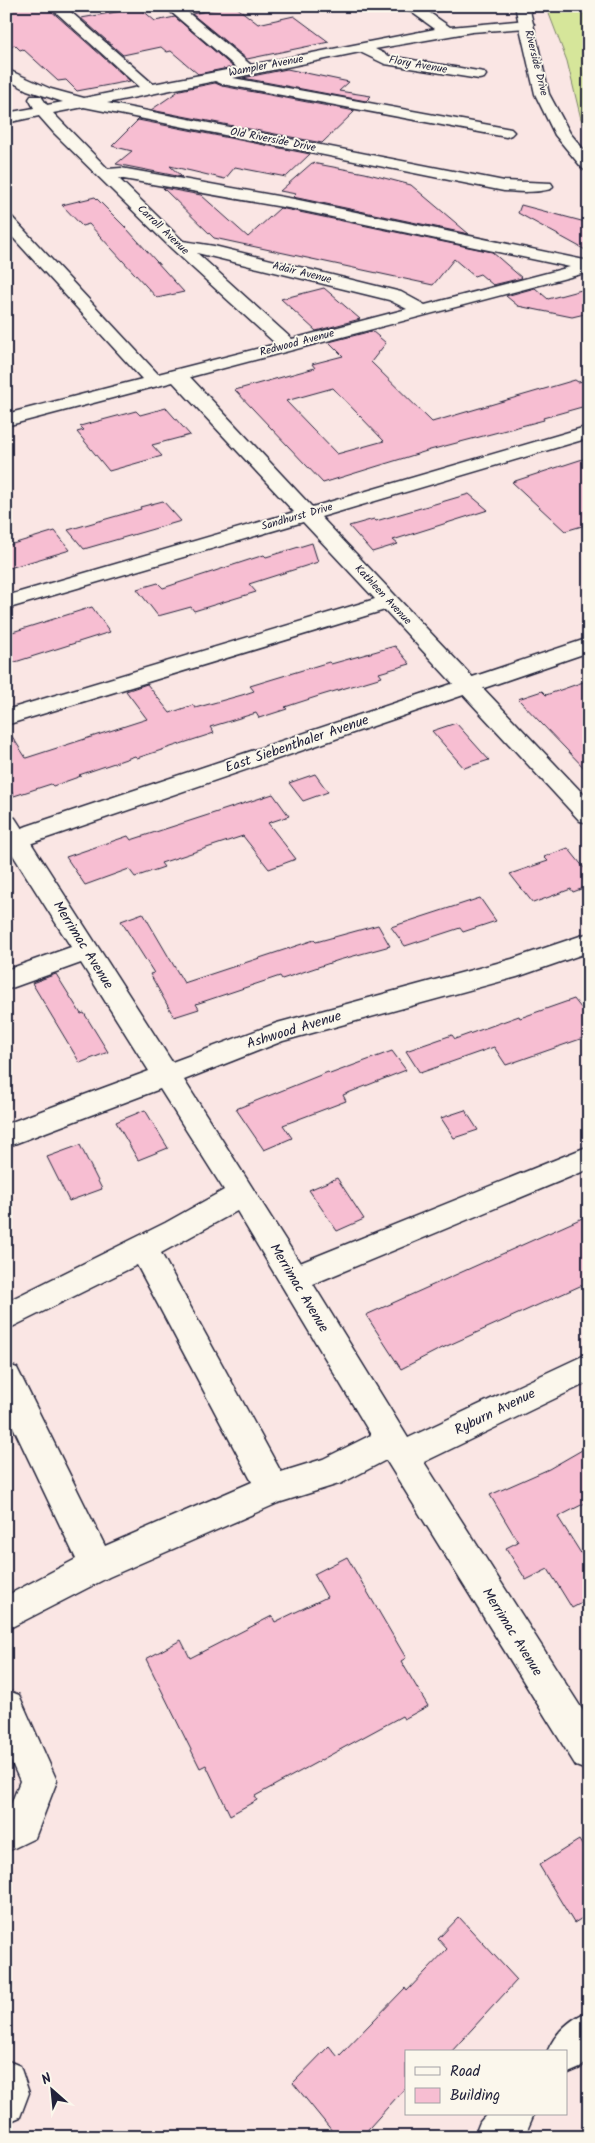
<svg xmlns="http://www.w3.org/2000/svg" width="595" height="2143" viewBox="0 0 595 2143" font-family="Kalam,sans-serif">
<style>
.green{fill:#d6e69a;stroke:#7c846a}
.building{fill:#f7bed2;stroke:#22223b;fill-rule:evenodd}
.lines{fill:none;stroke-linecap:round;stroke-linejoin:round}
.minor-casing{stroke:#22223b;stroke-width:3}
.major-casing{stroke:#22223b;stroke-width:3}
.minor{fill:#fbf7ec;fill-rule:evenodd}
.major{fill:#fbf7ec;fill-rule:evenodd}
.labels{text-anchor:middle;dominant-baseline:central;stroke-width:4;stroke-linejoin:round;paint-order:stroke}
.far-street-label{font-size:11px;fill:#22223b;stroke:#fbf7ec}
.street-label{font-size:14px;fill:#22223b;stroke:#fbf7ec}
</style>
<rect width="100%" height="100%" fill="#fae6e4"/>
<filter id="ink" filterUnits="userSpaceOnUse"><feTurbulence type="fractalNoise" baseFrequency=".02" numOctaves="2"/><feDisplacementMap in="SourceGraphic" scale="10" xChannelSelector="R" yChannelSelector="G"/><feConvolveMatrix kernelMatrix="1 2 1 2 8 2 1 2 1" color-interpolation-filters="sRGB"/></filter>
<g filter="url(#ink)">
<!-- green -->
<polygon class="green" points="546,6 589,6 589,132 581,119 567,61"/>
<!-- building -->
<g class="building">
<polygon points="6,6 48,8 130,81 77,91 66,80 58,81 23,49 20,50 15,45 6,47"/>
<polygon points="229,6 235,6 258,24 294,16 329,42 247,59 192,14"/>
<polygon points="140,8 155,21 175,17 233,67 198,74 171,51 167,52 161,47 123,55 81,18"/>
<polygon points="287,69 349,82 339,91 371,96 366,101 243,78"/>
<polygon points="215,83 222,86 355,111 322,143 151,110 180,90"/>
<polygon points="138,120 310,154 286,177 235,167 225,179 170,166 182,177 116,164 132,151 112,146"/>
<polygon points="312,163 365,173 411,185 469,234 293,197 296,194 280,191"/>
<polygon points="163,188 201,195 248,237 280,208 492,252 522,278 493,285 480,274 474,276 454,259 433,285 214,238"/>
<polygon points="95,197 127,229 184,292 157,298 89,224 82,226 62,205"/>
<polygon points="521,205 589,223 589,252 518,213"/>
<polygon points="324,288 360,319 316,331 281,299"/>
<polygon points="535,288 548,299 589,288 589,313 572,317 518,306 506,296"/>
<path d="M372,331L386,343L371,362L432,422L575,380L578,382L589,380V405L543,418L544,420L430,450L323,483L235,390L315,368L312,364L343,356L329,342ZM333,388L384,441L337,454L286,401Z"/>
<polygon points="166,408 190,435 152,445 162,456 109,471 77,432 84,430 80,426 136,411 140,415"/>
<polygon points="589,457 589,524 565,531 512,482"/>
<polygon points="469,494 488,510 393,540 398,544 372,552 349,526 374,519 376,521"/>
<polygon points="163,501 181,521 84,549 68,530 141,509 140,507"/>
<polygon points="55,531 70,550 6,569 6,546"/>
<polygon points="312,543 318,562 249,584 256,592 194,611 191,607 158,616 137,589 158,583 163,588 264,555 266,557"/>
<polygon points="92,607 110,632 12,663 6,653 6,634"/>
<polygon points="395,646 410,664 379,673 382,677 322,695 285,707 287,709 259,718 256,713 210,727 214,733 137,758 135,756 79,775 81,776 53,786 51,784 14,796 6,782 6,727 26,758 147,719 126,691 147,684 170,713 193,705 195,708 242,695 254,691 250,686 329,662 331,664"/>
<polygon points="589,680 589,773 518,699 542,691 546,695"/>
<polygon points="456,723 489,760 464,768 432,731"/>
<polygon points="315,774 328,792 303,801 289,783"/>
<polygon points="273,794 289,816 268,823 296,859 269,869 243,836 161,863 164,867 135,877 129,869 85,885 66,857 128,836 131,840"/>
<polygon points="568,848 589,874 589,886 573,892 571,889 533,903 510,874 548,861 544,857"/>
<polygon points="480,898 496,921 463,932 460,928 405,946 391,927"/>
<polygon points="143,913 184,983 314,940 316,942 378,925 390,946 339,960 282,979 280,976 196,1004 199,1009 174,1017 150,974 154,973 121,921"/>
<polygon points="56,974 81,1014 84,1013 108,1052 80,1063 32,983"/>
<polygon points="574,999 589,1018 589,1036 506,1065 494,1047 420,1073 406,1051 452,1035 455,1039 519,1016 520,1018"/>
<polygon points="392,1051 406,1070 343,1095 346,1101 283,1125 292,1138 264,1150 236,1109 328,1072 330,1074"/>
<polygon points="145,1110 168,1148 138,1160 116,1122"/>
<polygon points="465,1110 478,1130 454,1138 441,1118"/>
<polygon points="80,1145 102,1189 69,1201 47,1157"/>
<polygon points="337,1178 364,1219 337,1231 309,1190"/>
<polygon points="589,1215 589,1282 438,1350 401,1369 366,1315"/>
<polygon points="589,1446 589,1501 558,1517 589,1566 589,1599 572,1608 548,1569 526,1580 506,1548 518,1542 490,1495 549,1469"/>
<polygon points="347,1557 406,1658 401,1661 428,1706 404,1719 402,1716 255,1796 257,1800 230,1815 206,1765 200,1768 146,1659 181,1640 190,1658 272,1616 275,1622 327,1597 314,1574"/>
<polygon points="579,1840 589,1856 589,1914 574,1923 539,1865"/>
<polygon points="459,1917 517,1980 451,2052 406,2052 406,2087 361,2137 337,2137 293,2083 329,2046 338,2057 405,1988 407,1991 447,1949 438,1939"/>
</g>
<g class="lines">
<defs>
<g id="minor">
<path d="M49,6H64L153,84L237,68L164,6H180L251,65L435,29L403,6H420L450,27L527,20L534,24L527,28L472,32L375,49L389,56L484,72L486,75L484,78L479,79L385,64L360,52L233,78L511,129L514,132L511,135L506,137L222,84L215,81L107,103L504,181L551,183L553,186L551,189C535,193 520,192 504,191L84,107L53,113L108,169L121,168L294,199L589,261V272L190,377L312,507L589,426V438L321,517L589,800V823L580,821L385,610L6,725V710L375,599L303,522L6,609V596L294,512L173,382L6,426V414L142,379L6,230V215L12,217L158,374L276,344L172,249L54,133L39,116L6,123V113L34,108L29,99L31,96H41L47,105L63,102L27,90L6,79V69L51,89L84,98L139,87ZM118,178L294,209L570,267L425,305L401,292L214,246L183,241ZM197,253L389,300L407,309L292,339Z"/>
<path d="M6,816L15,818L172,1062L277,1023L512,959L589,933V952L517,977L283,1041L184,1080L300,1263L589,1146V1169L313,1284L408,1438L589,1353V1382L424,1462L589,1720V1771L576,1766L386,1460L342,1483L278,1503L109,1577L6,1630V1596L76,1559L6,1412V1364L17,1368L105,1546L252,1482L137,1265L6,1330V1302L165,1223L224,1190L160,1089L6,1147V1124L149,1071L81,963L6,990V970L71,947L6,844ZM237,1211L371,1435L323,1459L281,1472L161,1253Z"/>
<polygon points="6,1690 19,1695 57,1781 35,1838 6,1852 6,1813 8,1812 20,1781 6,1750"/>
<path d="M589,2011V2060L580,2068L566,2074V2052H547C555,2033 570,2019 589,2011Z"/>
<polygon points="6,2060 20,2066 29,2093 20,2117 6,2123"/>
<polygon points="487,2114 534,2114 528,2128 522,2137 474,2137 480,2122"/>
</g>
<g id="major">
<polygon points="515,6 529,6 549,94 570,133 589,156 589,171 583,169 555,135 535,94"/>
<polygon points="589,638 589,652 6,852 6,835 27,826"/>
</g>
</defs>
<!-- minor casing -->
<use href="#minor" class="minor-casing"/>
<!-- major casing -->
<use href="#major" class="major-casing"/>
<!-- minor -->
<use href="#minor" class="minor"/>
<!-- major -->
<use href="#major" class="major"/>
</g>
</g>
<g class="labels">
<!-- far-street labels -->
<g class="far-street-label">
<text transform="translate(536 63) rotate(76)">Riverside Drive</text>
<text transform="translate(418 65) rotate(10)">Flory Avenue</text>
<text transform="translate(266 66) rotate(-11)">Wampler Avenue</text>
<text transform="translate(273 140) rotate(11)">Old Riverside Drive</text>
<text transform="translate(163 230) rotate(44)">Carroll Avenue</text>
<text transform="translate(302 273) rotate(14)">Adair Avenue</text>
<text transform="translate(297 343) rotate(-15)">Redwood Avenue</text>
<text transform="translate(297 517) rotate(-16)">Sandhurst Drive</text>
<text transform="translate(383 595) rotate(47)">Kathleen Avenue</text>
</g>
<!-- street labels -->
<g class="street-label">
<text transform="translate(297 744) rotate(-19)">East Siebenthaler Avenue</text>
<text transform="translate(83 945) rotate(58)">Merrimac Avenue</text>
<text transform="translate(294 1030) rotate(-17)">Ashwood Avenue</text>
<text transform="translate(299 1288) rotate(59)">Merrimac Avenue</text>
<text transform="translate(495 1412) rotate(-26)">Ryburn Avenue</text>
<text transform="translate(512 1632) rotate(58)">Merrimac Avenue</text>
</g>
</g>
<!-- margin -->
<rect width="595" height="2143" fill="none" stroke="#fbf7ec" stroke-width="25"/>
<rect x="12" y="12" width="570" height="2118" fill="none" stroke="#22223b" stroke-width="2" filter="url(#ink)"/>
<!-- legend -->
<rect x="405" y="2050" width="162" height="65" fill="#fbf7ec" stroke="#a4a2a5"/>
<rect x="415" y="2067" width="25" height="8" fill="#fbf7ec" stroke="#a4a2a5"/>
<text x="450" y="2076" font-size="15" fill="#22223b">Road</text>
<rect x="415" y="2088" width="25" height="15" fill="#f7bed2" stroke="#a4a2a5"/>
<text x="450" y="2100" font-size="15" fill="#22223b">Building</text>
<!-- north arrow -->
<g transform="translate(52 2090) rotate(333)" stroke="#fbf7ec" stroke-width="4" paint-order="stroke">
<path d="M0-4L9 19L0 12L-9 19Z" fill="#22223b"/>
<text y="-8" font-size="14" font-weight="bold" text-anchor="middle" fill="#22223b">N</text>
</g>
</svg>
